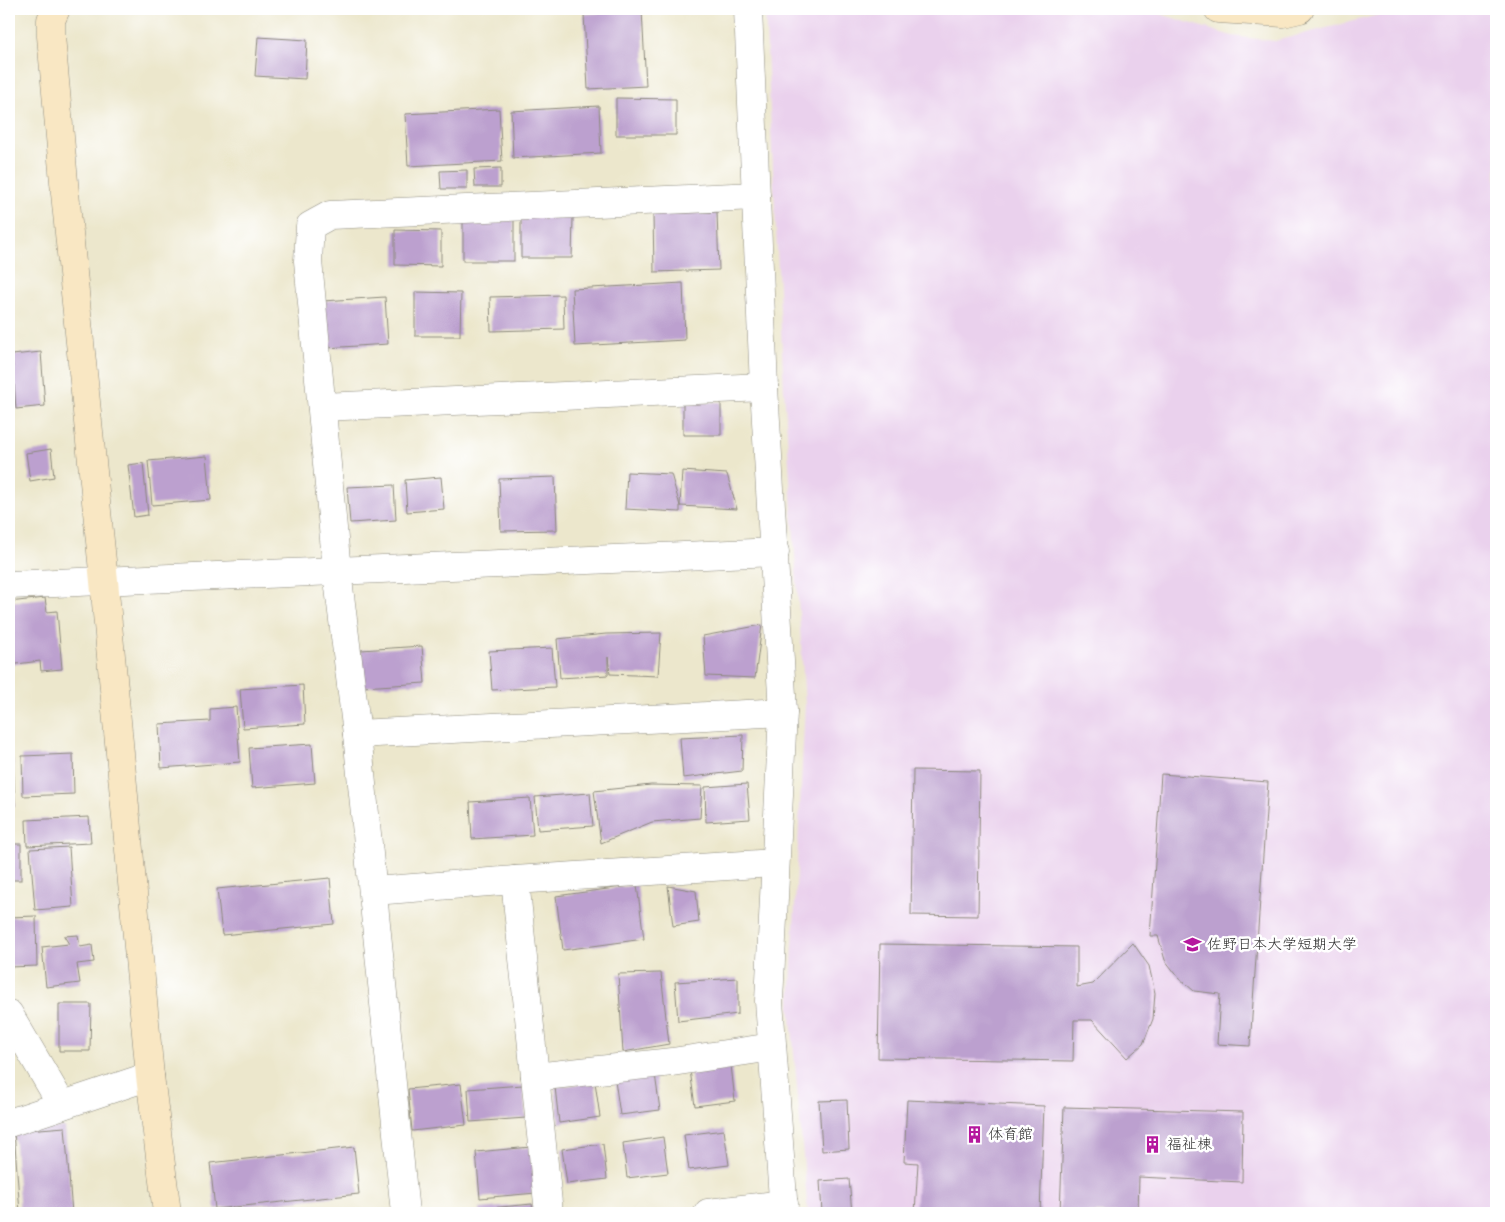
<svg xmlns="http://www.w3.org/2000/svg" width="1505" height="1222" viewBox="0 0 1505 1222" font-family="'Shantell Sans','Klee One',sans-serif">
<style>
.built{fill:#ead1ed}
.building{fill:#bca0cf}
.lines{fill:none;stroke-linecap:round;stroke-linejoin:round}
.street-casing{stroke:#8c897c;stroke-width:29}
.secondary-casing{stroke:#8c897c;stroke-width:29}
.street{stroke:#fff;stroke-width:28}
.secondary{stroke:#f9e7c3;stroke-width:28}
.labels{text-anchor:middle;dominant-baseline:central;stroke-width:5;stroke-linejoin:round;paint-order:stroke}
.poi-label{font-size:15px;fill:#2b2b2b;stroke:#fff;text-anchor:start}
</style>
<rect width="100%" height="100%" fill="#fff"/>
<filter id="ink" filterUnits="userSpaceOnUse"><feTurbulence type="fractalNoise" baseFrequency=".02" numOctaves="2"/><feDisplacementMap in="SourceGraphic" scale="10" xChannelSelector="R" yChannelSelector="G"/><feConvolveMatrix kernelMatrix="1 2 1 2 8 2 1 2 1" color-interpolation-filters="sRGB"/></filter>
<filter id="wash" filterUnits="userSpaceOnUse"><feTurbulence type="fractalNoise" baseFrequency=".0096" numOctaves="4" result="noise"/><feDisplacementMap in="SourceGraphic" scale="20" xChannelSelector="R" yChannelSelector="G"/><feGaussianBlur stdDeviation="1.12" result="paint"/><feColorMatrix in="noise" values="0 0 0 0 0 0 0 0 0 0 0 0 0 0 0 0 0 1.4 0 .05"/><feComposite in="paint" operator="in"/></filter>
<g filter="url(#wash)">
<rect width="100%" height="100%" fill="#ece7cc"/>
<!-- built -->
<polygon class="built" points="765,9 1144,9 1232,36 1275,41 1402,9 1496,9 1496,1213 808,1213 790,1006 805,704 784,389"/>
<g id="blocks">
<!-- building -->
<g class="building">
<polygon points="642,10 646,86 588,89 584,14"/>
<polygon points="258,37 307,40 305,79 255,76"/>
<polygon points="616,98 676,99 676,135 616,135"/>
<polygon points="599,106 601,153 513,158 511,111"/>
<polygon points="499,109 502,161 408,166 405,114"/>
<polygon points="501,168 501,187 475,187 474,169"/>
<polygon points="467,170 467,189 441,189 440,171"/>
<polygon points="717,212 719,270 654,272 653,214"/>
<polygon points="521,217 573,217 572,258 521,258"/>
<rect x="463" y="220" width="51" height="41"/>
<polygon points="395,230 441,231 441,266 395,265"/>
<polygon points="683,283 685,340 575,346 572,289"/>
<polygon points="415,292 461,293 460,336 415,336"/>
<polygon points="563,295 564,329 491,331 490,297"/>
<polygon points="385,297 388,344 326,348 323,301"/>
<polygon points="41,352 45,406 16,409 12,355"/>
<polygon points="721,402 721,435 683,435 683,403"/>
<polygon points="51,449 54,477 30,481 26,453"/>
<polygon points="207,456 211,500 152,505 148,461"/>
<polygon points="143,463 148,515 134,517 128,465"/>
<polygon points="682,471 727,474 737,509 680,506"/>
<polygon points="627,472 671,474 680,506 680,512 625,509"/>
<polygon points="441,477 444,509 407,512 405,480"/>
<polygon points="555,477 557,530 501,531 499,479"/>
<polygon points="394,485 396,520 350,523 347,487"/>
<polygon points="45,598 47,612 57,611 62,669 41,671 40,661 9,665 9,602"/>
<polygon points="762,625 755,678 706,676 703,636"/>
<polygon points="661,633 658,676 610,674 608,657 608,675 560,678 557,639 606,634"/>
<polygon points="422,646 425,683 363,687 361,650"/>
<polygon points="552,648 555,687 492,690 489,651"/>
<polygon points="303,685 305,724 243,728 240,689"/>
<polygon points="236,707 240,762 161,768 159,724 210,721 210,709"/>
<polygon points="743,735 742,771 683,778 680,738"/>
<polygon points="312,744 315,783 252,788 249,748"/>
<polygon points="73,754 74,794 23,796 22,756"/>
<polygon points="9,758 13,758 15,806 9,807"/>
<polygon points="913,770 980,771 978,916 911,915"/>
<polygon points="1161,774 1268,782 1250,1046 1217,1044 1220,994 1194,991 1179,978 1165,960 1158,936 1150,936"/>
<polygon points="747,784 750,819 706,822 705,787"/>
<polygon points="651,785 702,786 700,818 652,822 601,843 594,791"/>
<polygon points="590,793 593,826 538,830 535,797"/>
<polygon points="530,798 533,835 472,839 470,802"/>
<polygon points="89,817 91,843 27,846 26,820"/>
<rect x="9" y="844" width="12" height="36"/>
<polygon points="69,847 73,907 35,910 30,849"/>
<polygon points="330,878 334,924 222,935 217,889"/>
<polygon points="637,885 644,939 563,950 556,896"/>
<polygon points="668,886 696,891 699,922 673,926"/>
<polygon points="36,916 37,966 9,967 9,917"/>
<polygon points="78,935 80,947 92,945 94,962 77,964 80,983 46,987 42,947 69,944 64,936"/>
<polygon points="1133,943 1149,966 1155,993 1153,1019 1143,1044 1127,1058 1092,1020 1074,1020 1073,1061 878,1058 880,944 1077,947 1077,987 1093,984"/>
<polygon points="661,973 669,1044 623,1052 618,974"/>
<polygon points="738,978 738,1014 678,1021 675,982"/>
<polygon points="59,1004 91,1004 90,1051 59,1051"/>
<polygon points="731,1065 735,1101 695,1106 690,1070"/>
<polygon points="655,1074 660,1110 620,1115 615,1080"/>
<polygon points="595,1082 600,1117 559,1123 555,1087"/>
<polygon points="461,1084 466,1125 412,1131 408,1089"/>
<polygon points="523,1085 526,1118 470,1122 468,1089"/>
<polygon points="847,1100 849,1149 822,1151 819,1101"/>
<polygon points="907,1100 1044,1106 1040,1213 915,1213 918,1163 904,1162"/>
<polygon points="1064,1107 1243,1112 1242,1182 1139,1177 1138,1213 1060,1213"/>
<polygon points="65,1127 72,1213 20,1213 14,1131"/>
<polygon points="724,1130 729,1165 689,1170 684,1135"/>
<polygon points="663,1137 668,1173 627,1178 623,1143"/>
<polygon points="603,1144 607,1179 567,1184 562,1149"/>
<polygon points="354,1147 359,1194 215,1209 210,1163"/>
<polygon points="531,1147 536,1193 480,1198 476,1152"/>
<polygon points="849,1179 852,1213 822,1213 820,1181"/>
<polygon points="532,1204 533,1213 480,1213 480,1209"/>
</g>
</g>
</g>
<g filter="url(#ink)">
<use href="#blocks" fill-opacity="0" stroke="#8c897c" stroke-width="1"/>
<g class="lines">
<defs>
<g id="street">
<polyline points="748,9 764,387 783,712 769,1001 784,1213"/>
<polyline points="322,407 764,387"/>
<polyline points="9,585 775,552"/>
<polyline points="357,734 783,712"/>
<polyline points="515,880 549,1213"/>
<polyline points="374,891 515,880 775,863"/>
<polyline points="9,1014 62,1105"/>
<polyline points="535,1077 672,1062 772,1047"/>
<polyline points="9,1123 150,1076"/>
<polyline points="405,1213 357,734 337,571 308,261 310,226 330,215 756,196"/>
<polyline points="708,1213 784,1204"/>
</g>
<g id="secondary">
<polyline points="56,9 51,20 51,36 65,193 104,581 150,1076 167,1213"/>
<polyline points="1218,9 1283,13 1300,9"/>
</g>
</defs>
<!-- street casing -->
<use href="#street" class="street-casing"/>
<!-- secondary casing -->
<use href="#secondary" class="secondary-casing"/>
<!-- street -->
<use href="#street" class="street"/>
<!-- secondary -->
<use href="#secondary" class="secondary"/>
</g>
</g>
<!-- icons -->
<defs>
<symbol id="university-bare" viewBox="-9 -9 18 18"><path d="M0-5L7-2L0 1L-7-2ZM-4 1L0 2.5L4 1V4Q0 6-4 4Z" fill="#b5179e" stroke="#fff" stroke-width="2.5" paint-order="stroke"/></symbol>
<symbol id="building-bare" viewBox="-9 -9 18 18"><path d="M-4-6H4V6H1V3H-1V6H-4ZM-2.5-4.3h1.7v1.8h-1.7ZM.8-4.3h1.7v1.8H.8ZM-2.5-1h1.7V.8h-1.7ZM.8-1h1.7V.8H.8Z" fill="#b5179e" stroke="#fff" stroke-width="2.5" paint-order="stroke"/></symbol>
</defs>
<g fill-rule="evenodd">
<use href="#university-bare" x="1180" y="932" width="25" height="25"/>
<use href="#building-bare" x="962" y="1122" width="25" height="25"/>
<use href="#building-bare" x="1140" y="1132" width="25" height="25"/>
</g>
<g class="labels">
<!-- poi labels -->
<g class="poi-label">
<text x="1207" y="944">佐野日本大学短期大学</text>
<text x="988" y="1134">体育館</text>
<text x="1167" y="1144">福祉棟</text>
</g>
</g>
<!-- margin -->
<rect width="1505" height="1222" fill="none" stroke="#fff" stroke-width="30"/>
</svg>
